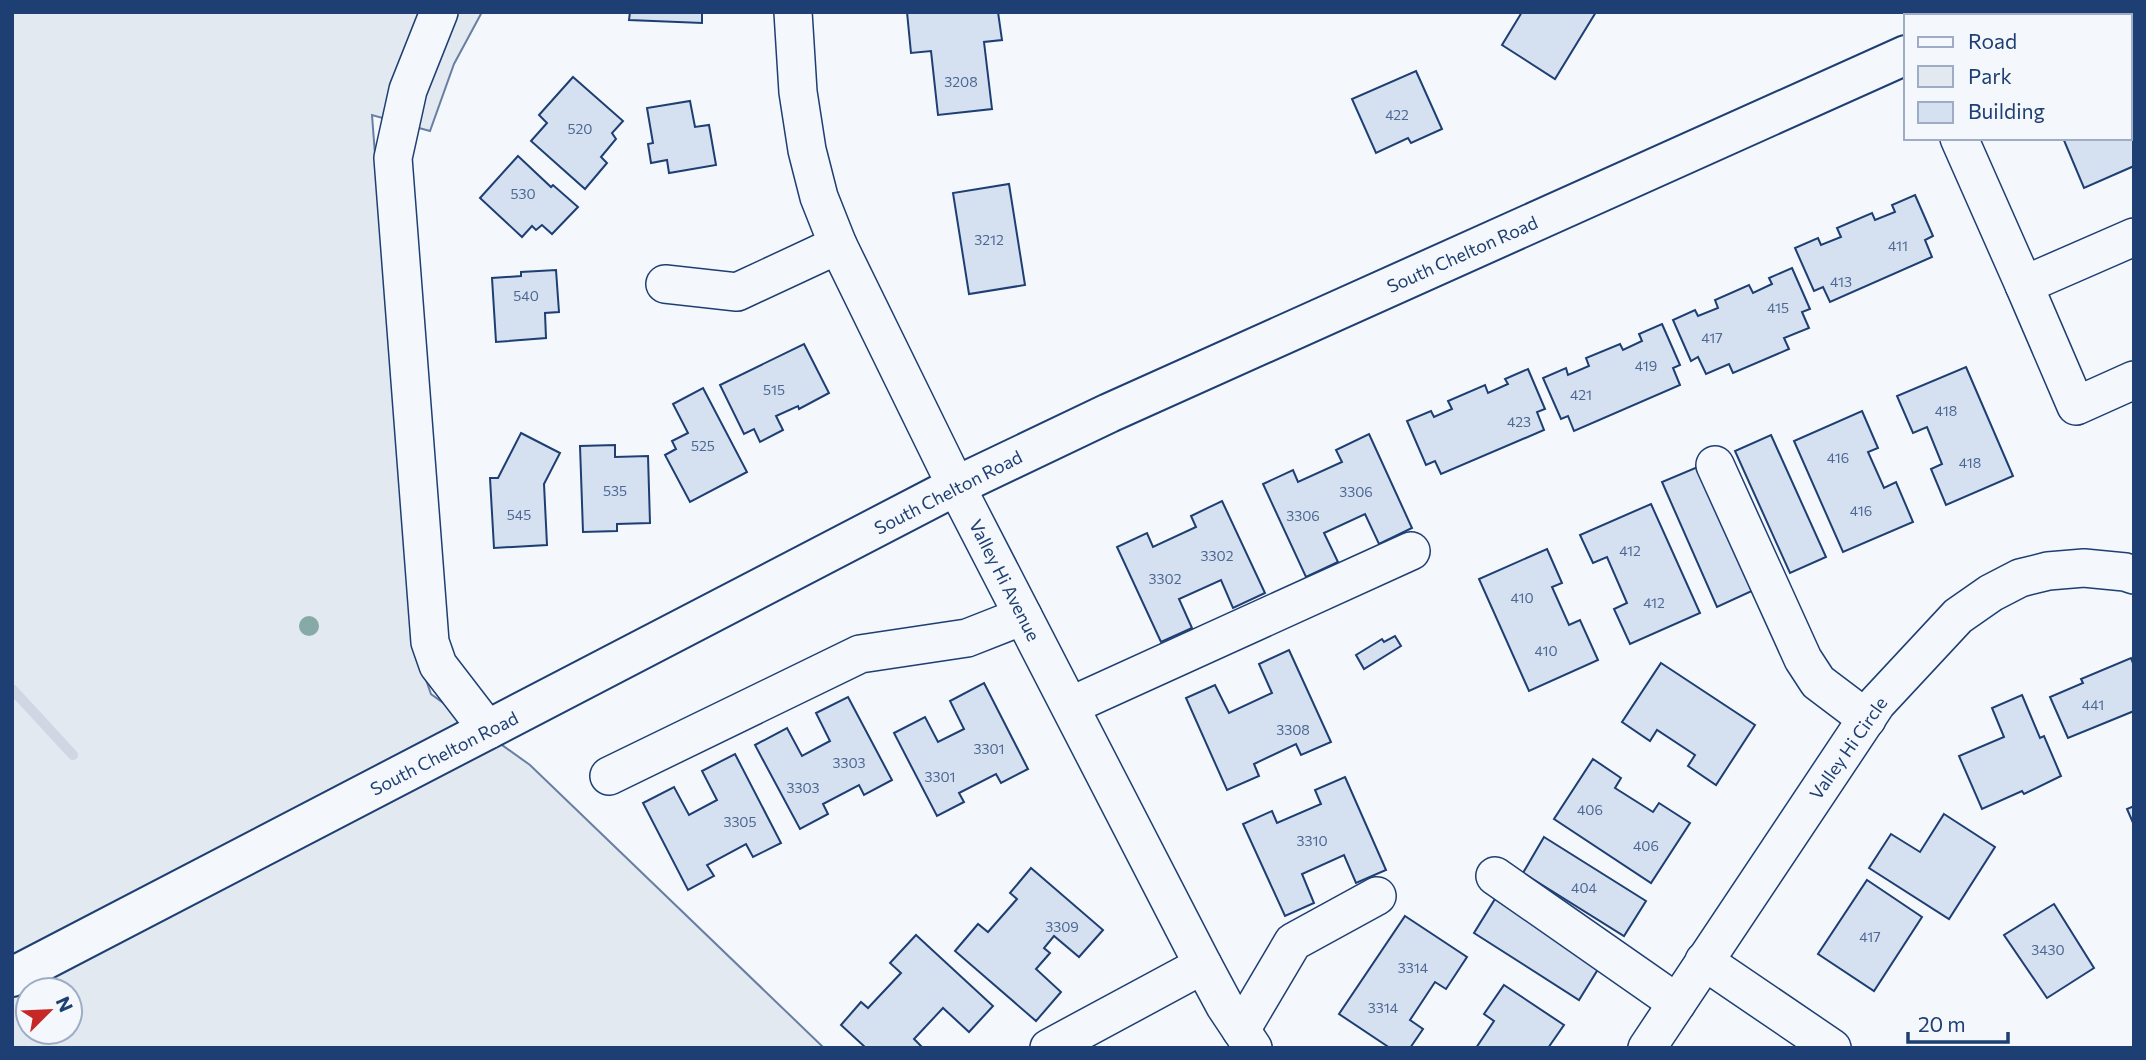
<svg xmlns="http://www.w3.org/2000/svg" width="2146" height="1060" viewBox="0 0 2146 1060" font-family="Commissioner,sans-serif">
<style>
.green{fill:#e3e9f0;stroke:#687fa3;stroke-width:2;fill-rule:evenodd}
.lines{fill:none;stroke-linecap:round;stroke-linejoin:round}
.stream{stroke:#cfd7e4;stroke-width:10}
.building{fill:#d5e0f0;stroke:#1d3f73;stroke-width:2}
.minor-casing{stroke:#1d3f73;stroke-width:40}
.major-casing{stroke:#1d3f73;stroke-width:42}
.minor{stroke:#f4f7fb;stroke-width:37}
.major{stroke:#f4f7fb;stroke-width:38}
.tree{fill:#86aba6}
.labels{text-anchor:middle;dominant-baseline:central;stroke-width:5;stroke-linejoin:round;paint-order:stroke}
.number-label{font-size:14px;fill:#4b6792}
.street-label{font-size:18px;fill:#1d3f73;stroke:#f4f7fb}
</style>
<rect width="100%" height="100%" fill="#f4f7fb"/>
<!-- green -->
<path class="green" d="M12,12H482L454,64L430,131L372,115L412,639L431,694L530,765L824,1048H12ZM28,990H70V1032H28Z"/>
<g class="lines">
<!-- stream -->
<polyline class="stream" points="12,689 73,755"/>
</g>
<!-- building -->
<g class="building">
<polygon points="630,12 702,12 702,23 629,20"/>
<polygon points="907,12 998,12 1002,40 984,42 992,109 938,115 931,51 911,53"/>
<polygon points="1522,12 1596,12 1555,79 1502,45"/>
<polygon points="2134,68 2134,166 2084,188 2063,138 2130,138 2130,70"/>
<polygon points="1416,71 1442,129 1411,143 1408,138 1376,153 1352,99"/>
<polygon points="573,77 623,121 612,133 616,139 601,157 607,163 585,189 531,141 547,123 539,115"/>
<polygon points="690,101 695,127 709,125 716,165 669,173 667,160 651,163 648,144 653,143 647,108"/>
<polygon points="518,156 551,187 553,185 578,207 552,234 542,225 536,230 532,226 522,237 480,198"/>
<polygon points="1009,184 1025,285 969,294 953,193"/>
<polygon points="1915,195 1933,236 1925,240 1932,257 1830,302 1823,287 1814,291 1795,248 1818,238 1821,245 1841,237 1837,228 1872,213 1875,220 1895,212 1892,205"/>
<polygon points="1792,268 1810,309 1802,312 1809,328 1784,338 1789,349 1733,373 1729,364 1706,374 1698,357 1691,361 1673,320 1695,310 1698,316 1718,308 1715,300 1749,285 1753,293 1772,284 1769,278"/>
<polygon points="556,270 559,312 545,313 546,338 496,342 492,278 521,276 521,272"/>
<polygon points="1662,324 1680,365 1673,368 1680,385 1574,431 1568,416 1561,419 1543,378 1566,368 1568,375 1589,366 1586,358 1620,344 1623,350 1642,341 1639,334"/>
<polygon points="804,344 829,393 799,409 798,406 776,416 783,430 760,442 754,429 744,434 720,385"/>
<polygon points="1966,367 2013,476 1946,505 1931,469 1942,464 1927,427 1913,433 1897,396"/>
<polygon points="1528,369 1545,409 1537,412 1544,430 1441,474 1435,461 1426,465 1407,421 1431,411 1434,417 1452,409 1448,401 1485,385 1488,393 1508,384 1505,379"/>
<polygon points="703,388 747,472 690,502 665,455 676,449 672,441 688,433 673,404"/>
<polygon points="1862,411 1878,448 1868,452 1884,488 1896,482 1913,522 1843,552 1794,441"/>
<polygon points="521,433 560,453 544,484 547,545 494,548 490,478 498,478"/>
<polygon points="1369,434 1412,528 1379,544 1365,514 1324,533 1338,562 1306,577 1263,484 1293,470 1298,482 1342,462 1336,450"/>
<polygon points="1771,435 1826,557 1790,573 1735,451"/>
<polygon points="615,445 615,457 648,456 650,523 617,524 617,531 583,532 580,446"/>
<polygon points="1700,466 1754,590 1717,607 1662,482"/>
<polygon points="1222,501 1265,593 1233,608 1221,580 1179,599 1192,628 1161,642 1117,547 1147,533 1153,547 1196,527 1191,516"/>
<polygon points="1651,504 1700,613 1630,644 1614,609 1627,603 1607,557 1593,563 1580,535"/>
<polygon points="1547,549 1562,583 1552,587 1569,625 1580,620 1598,660 1529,691 1479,579"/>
<polygon points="1395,636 1401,646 1364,669 1356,655 1382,639 1384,642"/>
<polygon points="1289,650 1331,742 1301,755 1296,744 1254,764 1259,776 1227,790 1186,698 1215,685 1229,713 1272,693 1259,664"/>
<polygon points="2131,658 2134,666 2134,711 2068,738 2050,697 2083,683 2081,679"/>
<polygon points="1661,663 1755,725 1716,785 1688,766 1695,755 1657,730 1650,741 1622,722"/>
<polygon points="984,683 1028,769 1001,783 996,774 959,793 964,802 937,816 894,733 925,717 938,742 964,729 950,701"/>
<polygon points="2022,695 2040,738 2044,736 2061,776 2024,794 2022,791 1982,809 1959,756 2004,737 1992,708"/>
<polygon points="848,697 892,780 864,795 859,785 823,804 828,814 800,829 755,745 787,728 802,756 830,741 816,713"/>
<polygon points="735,754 781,843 753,857 746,844 707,865 714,876 688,890 643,803 674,787 689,815 717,800 702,771"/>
<polygon points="1593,759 1621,778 1615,788 1653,812 1659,803 1690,823 1651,883 1554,819"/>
<polygon points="1345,777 1386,870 1356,883 1344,855 1302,874 1314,903 1285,916 1243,824 1272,811 1277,823 1321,804 1315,790"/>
<polygon points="2134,806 2134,825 2127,809"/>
<polygon points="1944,814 1995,847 1949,919 1869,868 1891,834 1920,852"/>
<polygon points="1544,837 1646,901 1624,936 1523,873"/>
<polygon points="1031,868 1103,930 1079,957 1054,936 1044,948 1050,953 1036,969 1061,992 1036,1021 955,951 978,924 988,932 1017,899 1010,893"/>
<polygon points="1867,880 1922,917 1874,991 1818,954"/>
<polygon points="1495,899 1600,966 1579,1000 1474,933"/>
<polygon points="2054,904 2094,968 2047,998 2004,935"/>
<polygon points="1405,916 1467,957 1446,989 1435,982 1410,1020 1423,1029 1410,1048 1390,1048 1339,1014"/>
<polygon points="916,935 993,1006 969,1032 943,1008 914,1039 923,1048 866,1048 841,1025 861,1002 868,1008 901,973 890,963"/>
<polygon points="1504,985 1564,1025 1548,1048 1476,1048 1494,1021 1484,1014"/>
</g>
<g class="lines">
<defs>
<g id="minor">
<polyline points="439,12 408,90 393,158 430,642 438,665 488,730"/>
<polyline points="793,12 798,92 807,150 819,197 838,245 956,486 1203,965 1225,1006 1253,1048"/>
<polyline points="1967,12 1969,16"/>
<polyline points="1959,138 2024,285 2134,237"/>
<polyline points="665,284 737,292 838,245"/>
<polyline points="2024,285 2076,406 2134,380"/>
<polyline points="1715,465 1803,659 1818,682 1867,719"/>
<polyline points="1070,706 1411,551"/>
<polyline points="609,776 860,654 967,638 1023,616"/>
<polyline points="1495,876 1677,1003"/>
<polyline points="1704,961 1832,1048"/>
<polyline points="1241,1030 1293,942 1377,896"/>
<polyline points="1049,1048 1203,965"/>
<polyline points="1647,1048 1877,703 1958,616 1991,593 2020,578 2048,571 2084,568 2125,572 2134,575"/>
</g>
<g id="major">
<polyline points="1994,16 2002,12"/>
<polyline points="12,977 956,486 1109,413 1906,55"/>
</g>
</defs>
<!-- minor casing -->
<use href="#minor" class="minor-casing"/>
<!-- major casing -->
<use href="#major" class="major-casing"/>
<!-- minor -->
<use href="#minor" class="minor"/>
<!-- major -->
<use href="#major" class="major"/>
</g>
<!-- trees -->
<circle class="tree" cx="309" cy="626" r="10"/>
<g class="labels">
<!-- number labels -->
<g class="number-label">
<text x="961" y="81">3208</text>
<text x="1397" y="114">422</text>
<text x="580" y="128">520</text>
<text x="523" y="193">530</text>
<text x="989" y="239">3212</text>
<text x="1898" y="245">411</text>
<text x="1841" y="281">413</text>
<text x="526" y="295">540</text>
<text x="1778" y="307">415</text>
<text x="1712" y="337">417</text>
<text x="1646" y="365">419</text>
<text x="774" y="389">515</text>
<text x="1581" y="394">421</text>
<text x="1946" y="410">418</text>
<text x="1519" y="421">423</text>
<text x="703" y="445">525</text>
<text x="1838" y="457">416</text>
<text x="1970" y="462">418</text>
<text x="615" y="490">535</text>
<text x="1356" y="491">3306</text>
<text x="1861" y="510">416</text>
<text x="519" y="514">545</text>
<text x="1303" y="515">3306</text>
<text x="1630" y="550">412</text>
<text x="1217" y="555">3302</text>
<text x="1165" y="578">3302</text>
<text x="1522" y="597">410</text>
<text x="1654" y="602">412</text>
<text x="1546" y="650">410</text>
<text x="2093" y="704">441</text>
<text x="1293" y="729">3308</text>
<text x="989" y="748">3301</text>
<text x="849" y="762">3303</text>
<text x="940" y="776">3301</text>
<text x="803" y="787">3303</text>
<text x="1590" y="809">406</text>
<text x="740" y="821">3305</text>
<text x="1312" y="840">3310</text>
<text x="1646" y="845">406</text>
<text x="1584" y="887">404</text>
<text x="1062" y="926">3309</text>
<text x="1870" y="936">417</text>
<text x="2048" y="949">3430</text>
<text x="1413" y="967">3314</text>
<text x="1383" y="1007">3314</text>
</g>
<!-- street labels -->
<g class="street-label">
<text transform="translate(1462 254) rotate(-24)">South Chelton Road</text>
<text transform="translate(948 492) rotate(-27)">South Chelton Road</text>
<text transform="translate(1005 580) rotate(63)">Valley Hi Avenue</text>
<text transform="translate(1848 748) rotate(-55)">Valley Hi Circle</text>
<text transform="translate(444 753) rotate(-27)">South Chelton Road</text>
</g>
</g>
<!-- border -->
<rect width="2146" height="1060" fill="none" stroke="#1d3f73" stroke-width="28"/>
<!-- legend -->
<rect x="1904" y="14" width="228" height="126" fill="#f4f7fb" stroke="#9eadc5" stroke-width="2"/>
<rect x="1918" y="37" width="35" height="10" fill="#f4f7fb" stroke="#9eadc5" stroke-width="2"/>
<text x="1968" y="49" font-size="21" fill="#1d3f73">Road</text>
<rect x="1918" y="66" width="35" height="21" fill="#e3e9f0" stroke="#9eadc5" stroke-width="2"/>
<text x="1968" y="84" font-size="21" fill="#1d3f73">Park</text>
<rect x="1918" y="102" width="35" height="21" fill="#d5e0f0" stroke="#9eadc5" stroke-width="2"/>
<text x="1968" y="119" font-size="21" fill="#1d3f73">Building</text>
<!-- north arrow -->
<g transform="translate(49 1011) rotate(66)"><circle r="33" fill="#f4f7fb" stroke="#9eadc5" stroke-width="2"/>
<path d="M0-5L12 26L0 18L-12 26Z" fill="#c62828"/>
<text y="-10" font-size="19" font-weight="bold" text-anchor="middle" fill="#1d3f73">N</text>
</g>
<!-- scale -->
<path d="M1908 1032v10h100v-10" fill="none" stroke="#1d3f73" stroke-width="3.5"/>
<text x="1918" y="1032" font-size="21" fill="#1d3f73" stroke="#f4f7fb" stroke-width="5" paint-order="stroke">20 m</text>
</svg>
